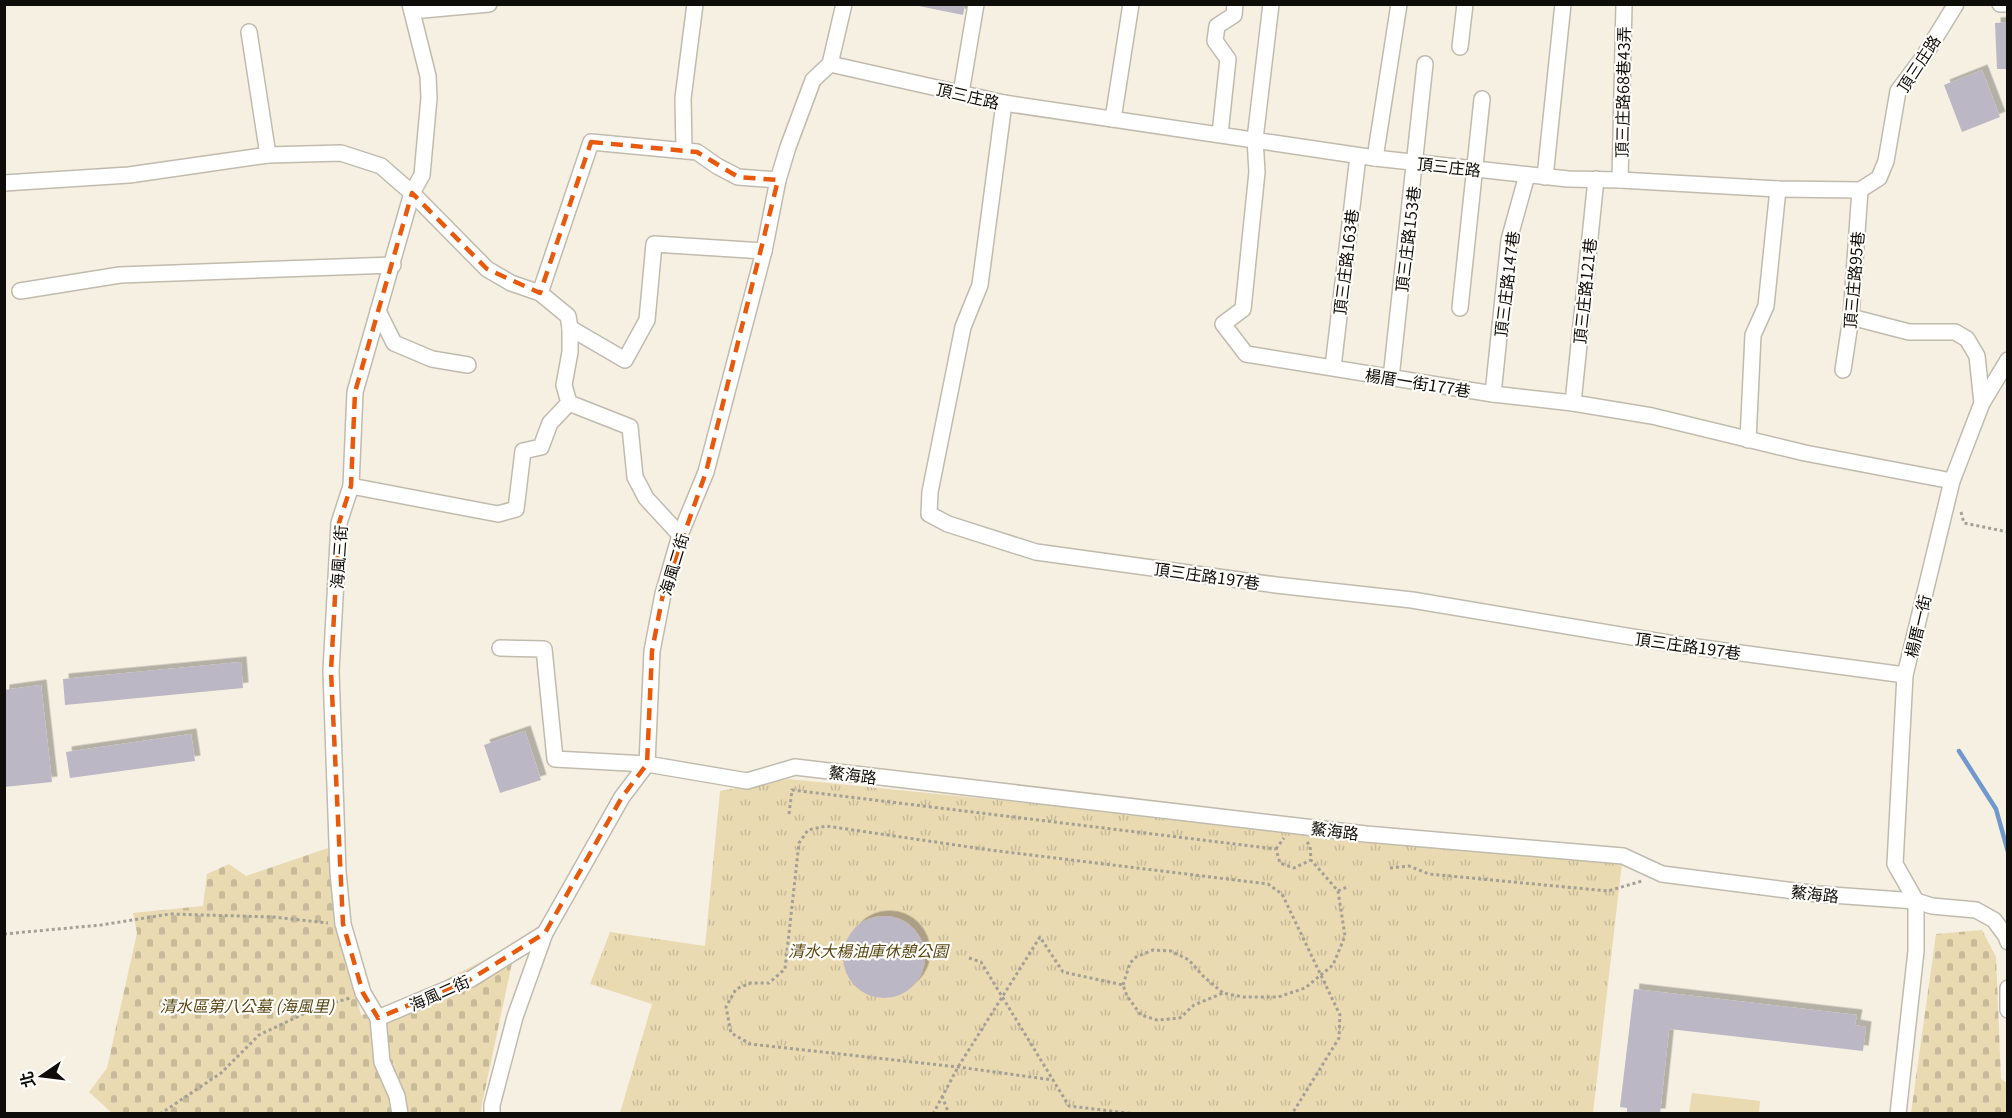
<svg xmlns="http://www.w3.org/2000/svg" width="2012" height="1118" viewBox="0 0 2012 1118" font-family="Georgia,'Noto Sans TC',serif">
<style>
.grass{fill:#e9dab2}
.cemetery{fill:url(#cemetery-stones)}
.park{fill:url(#park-tufts)}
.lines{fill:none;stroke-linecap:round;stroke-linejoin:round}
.stream{stroke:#7198cd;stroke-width:4.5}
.building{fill:#bcb7c4;filter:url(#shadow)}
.minor-casing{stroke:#c1bbae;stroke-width:18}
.path{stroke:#a4a095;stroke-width:3;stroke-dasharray:3 3;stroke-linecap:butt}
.minor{stroke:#fff;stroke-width:15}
.marked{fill:none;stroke:#e8590c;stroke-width:4.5;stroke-dasharray:12 8;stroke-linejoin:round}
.labels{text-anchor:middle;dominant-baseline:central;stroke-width:4.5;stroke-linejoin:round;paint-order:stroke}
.street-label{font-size:16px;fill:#0f0d09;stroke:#fffefb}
.park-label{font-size:16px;font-style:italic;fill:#5a4815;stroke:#fffefb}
</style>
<defs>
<pattern id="cemetery-stones" width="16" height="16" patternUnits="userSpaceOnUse" patternTransform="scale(1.5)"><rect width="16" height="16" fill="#e9dab2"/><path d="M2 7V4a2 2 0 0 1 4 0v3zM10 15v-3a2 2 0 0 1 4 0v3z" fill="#c7ba98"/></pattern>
<pattern id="park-tufts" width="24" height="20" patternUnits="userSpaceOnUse" patternTransform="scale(1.5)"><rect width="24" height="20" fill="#e9dab2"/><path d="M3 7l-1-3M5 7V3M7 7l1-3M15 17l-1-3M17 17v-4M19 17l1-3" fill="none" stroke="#c7ba98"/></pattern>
<filter id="shadow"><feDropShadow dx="5.5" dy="-5.5" stdDeviation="0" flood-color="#0004"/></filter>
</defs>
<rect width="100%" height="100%" fill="#f6f0e2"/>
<!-- grass -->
<polygon class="grass" points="1692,1093 1760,1101 1759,1113 1689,1113"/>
<!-- cemetery -->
<g class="cemetery">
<polygon points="328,848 334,909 361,1015 386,1010 516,944 482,1104 481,1113 112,1113 89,1092 107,1068 137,933 133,913 203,906 207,874 229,864 246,876"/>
<polygon points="1982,930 1996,957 2001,1079 2007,1083 2007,1113 1911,1113 1936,934"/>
</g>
<!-- park -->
<polygon class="park" points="789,779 1622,863 1593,1113 620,1113 652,1004 590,984 610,932 705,946 720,791"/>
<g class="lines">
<!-- stream -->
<polyline class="stream" points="1959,751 1996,809 2008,852"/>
</g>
<!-- building -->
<g class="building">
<polygon points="909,4 965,4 963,15"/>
<polygon points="2008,22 2008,69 1997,69 1995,23"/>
<polygon points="1982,70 2000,117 1962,132 1944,85"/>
<polygon points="241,662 243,688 65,705 63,679"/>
<polygon points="41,685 52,782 4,787 4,690"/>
<polygon points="525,731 541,780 500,793 484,745"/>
<polygon points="191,734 195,761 70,778 66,752"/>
<circle cx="884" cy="957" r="41"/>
<polygon points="1634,989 1857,1015 1855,1025 1866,1027 1863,1051 1669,1029 1660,1114 1627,1114 1627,1108 1620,1107"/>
</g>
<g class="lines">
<defs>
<g id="minor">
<polyline points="1271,4 1255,139 1257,172 1243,309 1223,324 1246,354 1493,394 1573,403 1652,416 1805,453 1952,481"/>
<polyline points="2000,4 2006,4"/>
<polyline points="412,11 489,4"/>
<polyline points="249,32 268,155"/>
<polyline points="1460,47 1465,4"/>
<polyline points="830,64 1004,103 1375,158 1568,179 1620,180 1778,189 1860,190 1879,178 1886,161 1898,91 1924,56 1956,4"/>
<polyline points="961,93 976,4"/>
<polyline points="1004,103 980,285 963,327 930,492 929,514 948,524 1036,552 1276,585 1412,600 1674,644 1905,675"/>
<polyline points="1113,119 1131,4"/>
<polyline points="1220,134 1228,59 1215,41 1217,26 1234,15 1235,4"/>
<polyline points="684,150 683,98 695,4"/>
<polyline points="1375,158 1399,4"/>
<polyline points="1545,177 1563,4"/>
<polyline points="1620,180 1624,4"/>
<polyline points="4,183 129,175 268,155 341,153 381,166 412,193 487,269 511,283 540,293 568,316 570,328 570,352 564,385 569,403 630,427 635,477 646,498 680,535"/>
<polyline points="20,291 120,275 393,265"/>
<polyline points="540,293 591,142 697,152 717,166 738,177 778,180"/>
<polyline points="1460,308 1482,99"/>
<polyline points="378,311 394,343 432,359 468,365"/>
<polyline points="1851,317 1909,332 1955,332 1967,339 1977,356 1982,403"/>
<polyline points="570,328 625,360 647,320 654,244 764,251"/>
<polyline points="1333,367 1358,156"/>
<polyline points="1843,370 1851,317 1860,190"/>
<polyline points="1391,378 1425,64"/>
<polyline points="1493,394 1509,240 1527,175"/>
<polyline points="1573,403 1596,179"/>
<polyline points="1748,440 1753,335 1766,306 1778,189"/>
<polyline points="351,486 498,514 516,509 523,451 541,447 550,423 569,403"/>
<polyline points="500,648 544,649 555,759 647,764 747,781 795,767 1366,834 1623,856 1662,874 1818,894 1916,901 1932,906 1976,910 1994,920 2006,936 2008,942"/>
<polyline points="2008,988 2008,1010"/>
<polyline points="378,1018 471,979 545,933 622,797 647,764 652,651 663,594 680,535 706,472 764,251 778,180 788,147 813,80 830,64 844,4"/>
<polyline points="400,1114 397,1096 382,1062 378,1018 363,993 343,924 338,872 331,671 339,523 351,486 355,392 412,193 422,175 429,98 428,76 410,4"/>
<polyline points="492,1114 492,1105 515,1017 545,933"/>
<polyline points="1898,1114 1916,951 1916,901 1895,864 1905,675 1952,481 1982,403 2008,360"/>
</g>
</defs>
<!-- minor casing -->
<use href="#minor" class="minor-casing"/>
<!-- path -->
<g class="path">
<polyline points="1961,512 1964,523 2008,532"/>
<polyline points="789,814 792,790 1276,849 1280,863 1294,868 1311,860"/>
<polyline points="1276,849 1284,838"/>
<polyline points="1390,868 1409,866 1429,874 1608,891 1642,881"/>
<polyline points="1338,891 1349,886"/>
<polyline points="4,934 101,925 170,914 273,917 328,923"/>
<polyline points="969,958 981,962 1053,1080"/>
<polyline points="1123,985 1130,963 1136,957 1153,950 1171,951 1189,960 1203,976 1223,993"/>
<polyline points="942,1096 949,1114"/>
<polyline points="160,1114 221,1073 259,1035 316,1008 350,998"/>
<polyline points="933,1114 958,1067 1040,937 1063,972 1123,985 1127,996 1141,1015 1157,1020 1180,1018 1194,1005 1223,993 1243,997 1278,997 1305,988 1333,965 1345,936 1338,891 1311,860 1310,846 1307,842"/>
<polyline points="1136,1114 1069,1106 1053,1080 958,1067 750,1044 731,1033 726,1007 736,989 751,983 769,983 785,969 799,843 808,830 826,826 990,850 1268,884 1282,894 1340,1015 1339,1038 1292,1114"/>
</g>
<!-- minor -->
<use href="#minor" class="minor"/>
</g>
<!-- marked area -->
<path class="marked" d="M591,142L697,152L738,177L778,180L706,472L663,594L652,651L647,764L622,797L545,933L471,979L378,1018L363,993L343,924L331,671L339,523L351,486L355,392L412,193L487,269L540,293Z"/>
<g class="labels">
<!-- street labels -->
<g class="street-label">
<text transform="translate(1918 63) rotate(-57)">頂三庄路</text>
<text transform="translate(1622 92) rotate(-89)">頂三庄路68巷43弄</text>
<text transform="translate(968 95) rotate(13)">頂三庄路</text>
<text transform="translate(1449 166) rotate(6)">頂三庄路</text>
<text transform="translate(1407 239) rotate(-83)">頂三庄路153巷</text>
<text transform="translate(1345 262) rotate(-83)">頂三庄路163巷</text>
<text transform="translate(1853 280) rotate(-85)">頂三庄路95巷</text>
<text transform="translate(1506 284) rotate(-83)">頂三庄路147巷</text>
<text transform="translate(1584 291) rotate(-84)">頂三庄路121巷</text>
<text transform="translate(1418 382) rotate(9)">楊厝一街177巷</text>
<text transform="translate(338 557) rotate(-86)">海風三街</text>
<text transform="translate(673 564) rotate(-73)">海風二街</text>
<text transform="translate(1207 575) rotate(8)">頂三庄路197巷</text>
<text transform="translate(1917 626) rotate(-77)">楊厝一街</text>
<text transform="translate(1688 645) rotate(8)">頂三庄路197巷</text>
<text transform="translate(853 774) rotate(7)">鰲海路</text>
<text transform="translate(1335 830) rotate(7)">鰲海路</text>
<text transform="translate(1815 893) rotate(6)">鰲海路</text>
<text transform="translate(439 992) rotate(-24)">海風二街</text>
</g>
<!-- park labels -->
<g class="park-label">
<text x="868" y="950">清水大楊油庫休憩公園</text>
<text x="247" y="1005">清水區第八公墓 (海風里)</text>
</g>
</g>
<!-- border -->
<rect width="2012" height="1118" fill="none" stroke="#0f0d09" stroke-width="12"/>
<!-- north arrow -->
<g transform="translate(42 1076) rotate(256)" stroke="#fffefb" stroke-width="4.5" paint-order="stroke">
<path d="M0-4.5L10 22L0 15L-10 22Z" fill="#0f0d09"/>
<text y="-9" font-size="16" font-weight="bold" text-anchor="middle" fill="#0f0d09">北</text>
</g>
</svg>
